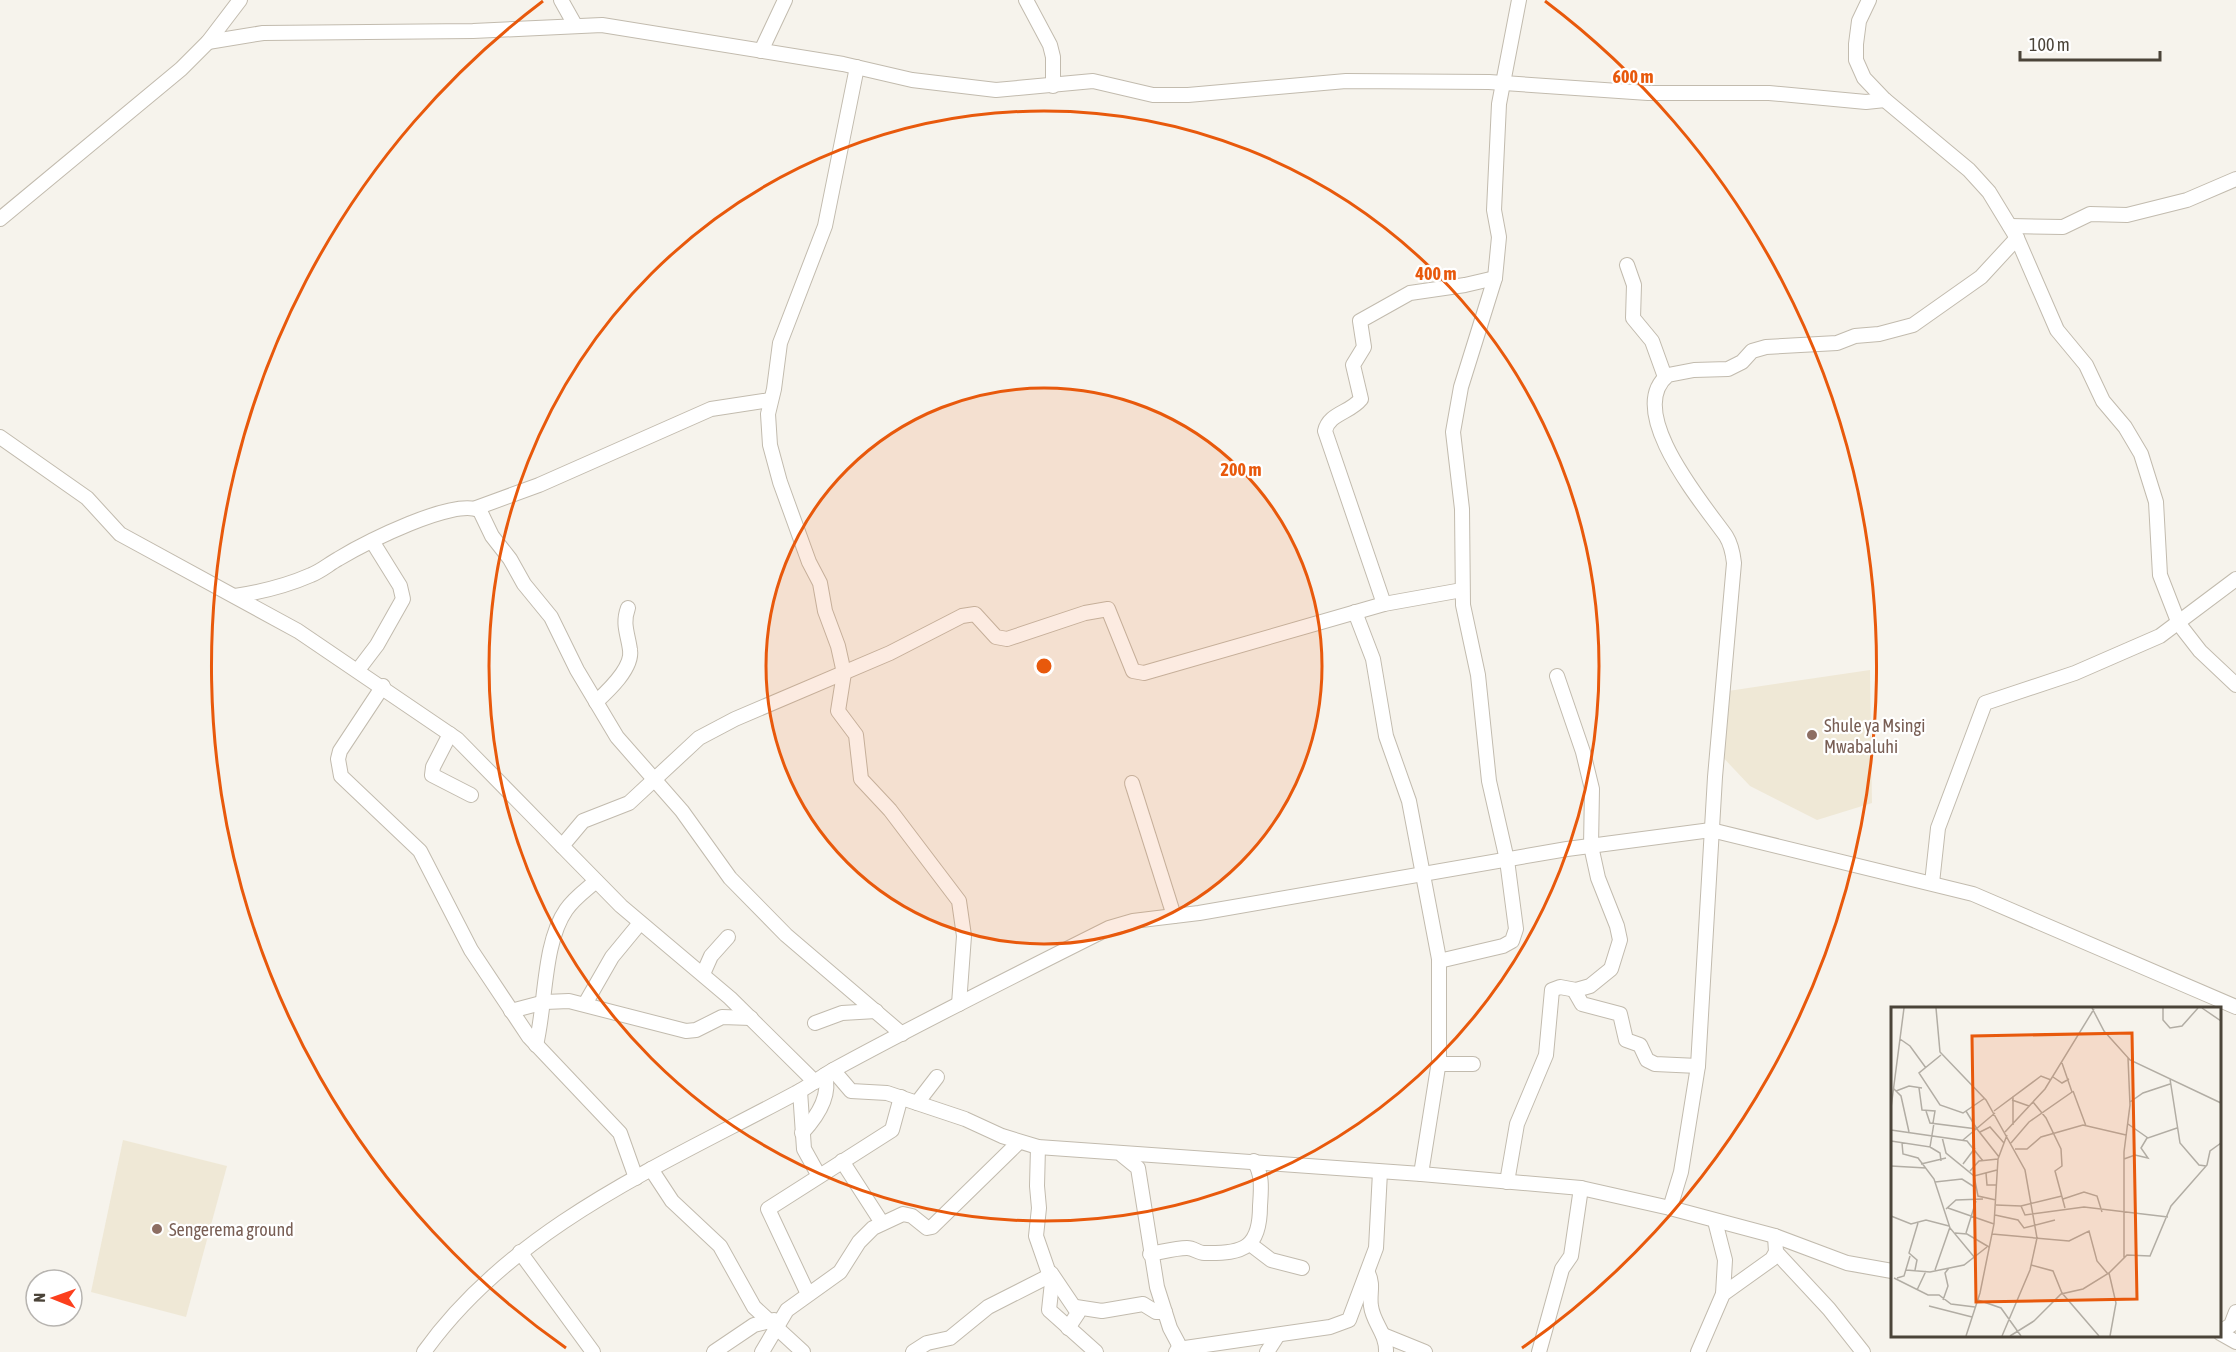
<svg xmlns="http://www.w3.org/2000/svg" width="2236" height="1352" viewBox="0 0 2236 1352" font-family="'Asap Condensed',sans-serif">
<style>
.education{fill:#efe8d6}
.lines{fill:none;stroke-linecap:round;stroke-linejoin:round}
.minor-casing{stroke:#c2bbae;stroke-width:16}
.minor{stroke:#fff;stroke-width:14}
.ring{fill:none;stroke:#e8590c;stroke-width:3}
.education-dot{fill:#8d6e63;stroke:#fff;stroke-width:2}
.labels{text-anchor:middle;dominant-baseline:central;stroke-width:4.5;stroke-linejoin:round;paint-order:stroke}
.education-label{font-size:18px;fill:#785e54;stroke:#fff;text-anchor:start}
.inset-road{fill:none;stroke:#b2ada4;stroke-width:1.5}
.view{fill:#e8590c;fill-opacity:0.15;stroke:#e8590c;stroke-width:3}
.inset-edge{fill:none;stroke:#4b4439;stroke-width:3}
.centre{fill:#e8590c;stroke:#fff;stroke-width:3}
.ring-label{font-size:18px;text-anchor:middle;font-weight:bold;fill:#e8590c;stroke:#fff;stroke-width:4.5;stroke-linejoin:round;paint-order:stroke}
</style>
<rect width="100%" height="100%" fill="#f6f3ec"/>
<!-- education -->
<g class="education">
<polygon points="1870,670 1872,803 1817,820 1750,786 1717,751 1728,691"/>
<polygon points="123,1140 227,1166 186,1317 91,1292"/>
</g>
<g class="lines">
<defs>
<g id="minor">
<polyline points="561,0 575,25"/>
<polyline points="1026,0 1050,45 1053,57 1053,86"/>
<polyline points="1869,0 1859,21 1856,44 1856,60 1864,78 1885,100 1969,170 1989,192 2017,238 2057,330 2086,365 2103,401 2125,427 2141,454 2156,502 2160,575 2179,624 2200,651 2236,685"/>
<polyline points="208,42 263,33 473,31 602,25 843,64 912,80 996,90 1093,81 1153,95 1188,95 1346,81 1489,82 1648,93 1769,93 1866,102 1885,100"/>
<polyline points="761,51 785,0"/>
<polyline points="857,67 825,226 780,343 774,389 768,414 770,445 780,482 809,562 820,583 825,611 838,646 844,673 838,711 856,735 861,779 890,810 959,901 964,936 959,1004"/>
<polyline points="0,219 181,69 208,42 240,0"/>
<polyline points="2010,226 2063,227 2090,214 2127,215 2187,200 2236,179"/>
<polyline points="1627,265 1634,285 1633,318 1652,341 1665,377"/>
<polyline points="0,437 87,498 120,534 298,631 457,739 621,906 730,998 815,1082"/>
<polyline points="476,508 539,485 711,409 770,400"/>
<path d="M235,596C261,592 286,586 311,575C321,571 329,564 338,559C363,544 456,496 480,511L492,536L510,559L524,584L551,617L577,670L617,737L682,811L730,878L786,935L902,1034"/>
<path d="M1384,604L1325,431C1329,413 1350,413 1361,399L1353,365L1364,347L1360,321L1410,293L1465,285L1495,278"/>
<polyline points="1355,612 1373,659 1386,736 1409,801 1439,959 1439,1061 1421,1174"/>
<polyline points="358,670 377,645 403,599 400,586 372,541"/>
<polyline points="383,686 340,751 338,759 341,776 420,851 471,950 529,1037 620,1133 636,1178"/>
<path d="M596,702C608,691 633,668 630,650C628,634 622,624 628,608"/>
<polyline points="450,734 433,767 432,775 471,795"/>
<polyline points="1132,783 1174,916"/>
<polyline points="562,846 583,821 629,803 699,738 735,719 890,653 962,616 975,614 996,637 1007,639 1085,613 1108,609 1133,671 1144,673 1384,604 1462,590"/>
<polyline points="1932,883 1938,828 1985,703 2075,673 2160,636 2236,579"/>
<polyline points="1439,961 1503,946 1512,941 1516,929 1507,860 1489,781 1478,675 1463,605 1462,509 1453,432 1461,387 1495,278 1499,237 1494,210 1499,104 1519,0"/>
<polyline points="703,974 711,956 728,937"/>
<polyline points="1574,990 1582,1004 1620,1014 1626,1040 1640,1045 1647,1060 1655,1064 1698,1066"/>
<polyline points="585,1004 612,957 640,923"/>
<polyline points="511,1011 545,1002 569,1001 686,1031 696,1030 722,1017 751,1018"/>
<polyline points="815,1023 842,1013 876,1011"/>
<path d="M536,1045C546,1004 543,943 566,910C574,898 586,890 596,881"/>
<polyline points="1439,1064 1473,1064"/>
<polyline points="833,1070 851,1091 887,1093 965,1119 1002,1136 1038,1147 1421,1174 1581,1188 1670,1208 1775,1236 1847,1263 1892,1271"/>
<polyline points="800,1091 804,1149 819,1176"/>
<polyline points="917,1103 937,1077"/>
<path d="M802,1133C816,1118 831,1096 825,1075"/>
<polyline points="1038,1147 1037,1186 1039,1208 1036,1236 1052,1282 1049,1310 1096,1352"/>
<polyline points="1122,1155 1138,1168 1157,1287 1170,1328 1178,1343 1179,1351"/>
<polyline points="842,1161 882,1223"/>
<polyline points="651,1169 672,1201 720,1246 754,1307 803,1352"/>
<polyline points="1507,1182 1517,1124 1546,1055 1552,990 1560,987 1576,990 1590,986 1611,969 1620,940 1617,926 1598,878 1591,846 1592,789 1583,752 1557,676"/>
<path d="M1670,1208L1681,1172L1698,1066L1715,777L1734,563C1733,554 1731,544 1726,536C1705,506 1623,411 1668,375L1694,370L1728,369L1742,362L1752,351L1766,347L1837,343L1855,336L1879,334L1913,325L1981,277L2017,238"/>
<polyline points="1715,1221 1725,1260 1723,1294"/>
<polyline points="1250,1244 1271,1260 1302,1268"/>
<polyline points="520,1252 593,1352"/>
<polyline points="1776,1252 1829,1309 1863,1352"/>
<path d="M1150,1254C1162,1252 1175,1248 1187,1248C1194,1248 1198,1253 1204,1253C1245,1254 1260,1247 1260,1206C1261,1190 1263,1175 1254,1161"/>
<polyline points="1051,1273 1078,1313 1068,1328"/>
<path d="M1368,1273C1374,1285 1369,1294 1371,1306C1373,1323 1387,1334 1386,1352"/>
<polyline points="808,1294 768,1209 892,1130 901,1097"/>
<polyline points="1076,1307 1102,1311 1143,1304 1156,1312 1165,1312"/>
<polyline points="2220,1332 2231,1325 2236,1312"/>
<polyline points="2220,1333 2236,1342"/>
<polyline points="1383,1335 1425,1352"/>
<path d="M424,1352C514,1226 664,1164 796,1093C810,1086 822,1076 835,1069C925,1020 1017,974 1109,928L1133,921L1199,913L1567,849L1711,830L1973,894L2236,1007"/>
<polyline points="714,1352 754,1325 774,1320"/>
<polyline points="762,1352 787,1310 840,1272 859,1242 873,1228 903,1214 912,1216 927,1228 932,1227 1019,1142"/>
<polyline points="913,1352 927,1343 950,1338 988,1307 1051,1275"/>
<polyline points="1176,1352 1185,1348 1330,1327 1349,1320 1376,1248 1380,1172"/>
<polyline points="1267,1352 1278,1335"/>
<polyline points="1539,1352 1562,1269 1571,1256 1581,1188"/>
<polyline points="1698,1352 1723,1294 1772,1259 1776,1252 1775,1236"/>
</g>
</defs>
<!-- minor casing -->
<use href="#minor" class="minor-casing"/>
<!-- minor -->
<use href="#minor" class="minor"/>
</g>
<!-- distance rings -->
<circle cx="1044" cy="666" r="278" fill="#e8590c" fill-opacity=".12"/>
<g class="ring">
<circle cx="1044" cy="666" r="278"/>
<circle cx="1044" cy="666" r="555"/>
<path d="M566 1348A833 833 0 0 1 543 1M1545 1A833 833 0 0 1 1522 1348"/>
</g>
<!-- markers -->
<g class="education-dot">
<circle cx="1812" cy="735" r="6"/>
<circle cx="157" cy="1229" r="6"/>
</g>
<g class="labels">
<!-- education labels -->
<g class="education-label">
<text x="1824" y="725">Shule ya Msingi<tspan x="1824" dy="21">Mwabaluhi</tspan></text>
<text x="169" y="1229">Sengerema ground</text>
</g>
</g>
<!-- overview -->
<g transform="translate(1891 1007)">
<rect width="330" height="330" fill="#f6f3ec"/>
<path class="inset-road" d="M45,1L49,45L95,93L134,163L146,231L139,263L111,329M201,1L213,24L239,53L330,96M272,1V13L279,21L291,19L307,1M311,1L330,14M9,32L19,39L35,61M50,48L28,66L49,98L72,106L94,91M162,70L171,76L178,72M279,72L289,136L308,158L315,159M28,81L31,103L44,104L42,116M3,82L10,89L18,125M5,84L18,79L31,81M182,84L195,119M121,93L138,99M142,95L155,111L170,142L171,159L164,164L174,201M239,95L252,86L279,77M0,101L13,1M35,104L39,116L86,122L108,150M75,104L86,122M103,104L150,69L160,73M237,117L257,131L286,121M122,118V89M0,123L76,134L92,154M89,125L99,120L113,136M114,125L154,82L203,2M51,130L55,146L83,169L87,189L105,193M72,133L104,106M0,134L39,140L43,116M11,136L12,147L27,151L43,172L59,221L84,251M120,136L138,115L181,85L171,56M39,140L49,146L50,154M124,142H136L150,130L192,118L235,128M233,152L244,148L257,151L250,141L256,131M30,157L55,151M72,157L84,141M0,159L35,161M79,164L88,154L107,152M95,166L96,178H106M83,169L106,163M44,175L71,172L85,181M172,192L193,185L206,189L211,205M105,198L130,199L171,189M130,199L134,208L193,200L277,210M57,201L103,217M55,202L65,193L92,192M104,208L127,213L133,221L164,213M0,209L20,217L35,213L58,219M64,226L76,227L98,240M75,226L85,194M101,227L178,234L198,224L206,254L217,267M233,251V145L239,98L237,51M140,258L162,264L171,286L208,329M15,263L39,265L73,258L96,240M24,263L26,253L18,246L27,216M44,263L59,220M218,266L225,296L219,329M3,271L37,288H48L60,297L84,300M6,271L13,269L19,249M26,283L35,264M52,293L57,279L54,266L58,261M87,293L110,301L130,329M38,299L81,310M75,329L89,286L103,217L107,152L116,128M119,329L143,314L170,287L192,282L218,266L236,248L259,249L280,199L316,158L319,144L330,136"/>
<path class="view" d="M241,26L246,292L85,295L81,29Z"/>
<rect width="330" height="330" class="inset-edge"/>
</g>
<circle cx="1044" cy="666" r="9" class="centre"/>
<g class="ring-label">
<text x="1633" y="83">600 m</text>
<text x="1436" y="280">400 m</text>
<text x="1241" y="476">200 m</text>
</g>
<!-- north arrow -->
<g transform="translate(54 1298) rotate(271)"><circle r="28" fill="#ffffff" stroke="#b7b4b0" stroke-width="1.5"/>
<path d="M0-4.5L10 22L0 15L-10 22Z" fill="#fc3f1d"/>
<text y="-9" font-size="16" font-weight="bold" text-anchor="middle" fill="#4b4439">N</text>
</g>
<!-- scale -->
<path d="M2020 51v9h140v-9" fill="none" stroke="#4b4439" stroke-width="3"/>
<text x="2029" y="51" font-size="18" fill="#4b4439" stroke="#ffffff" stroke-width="4.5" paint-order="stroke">100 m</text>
</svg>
